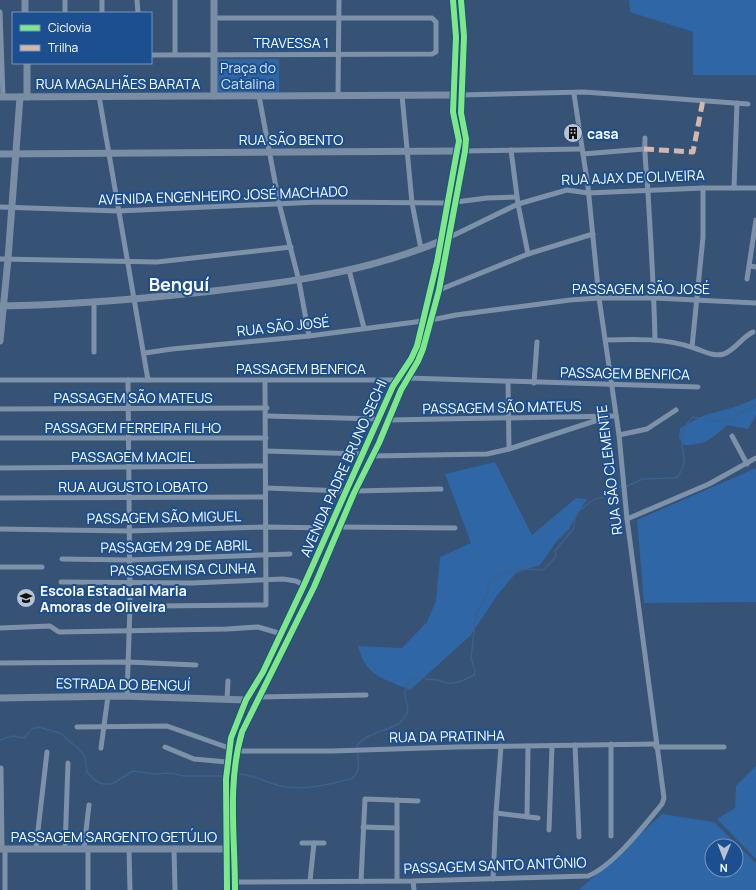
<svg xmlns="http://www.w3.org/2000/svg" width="756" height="890" viewBox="0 0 756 890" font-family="Manrope,sans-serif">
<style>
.green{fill:#2f66a5;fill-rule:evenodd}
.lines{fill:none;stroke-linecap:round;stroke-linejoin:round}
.stream{stroke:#3b618d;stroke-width:1.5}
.street{stroke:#7d92a8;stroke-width:5}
.secondary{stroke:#798da4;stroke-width:7}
.quiet{stroke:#d1b7ad;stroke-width:5;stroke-dasharray:10 5;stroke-linecap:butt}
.cycleway-casing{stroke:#1b4f8f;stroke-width:8}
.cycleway{stroke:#7ce984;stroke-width:6}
.labels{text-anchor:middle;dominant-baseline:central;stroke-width:4;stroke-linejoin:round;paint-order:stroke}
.street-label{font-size:14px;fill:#fff;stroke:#1b4f8f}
.park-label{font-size:14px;fill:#cfe3fa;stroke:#1b4f8f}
.poi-label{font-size:14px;font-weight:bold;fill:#fff;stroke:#1b4f8f;text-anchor:start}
.district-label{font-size:18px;font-weight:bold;fill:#fff;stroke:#1b4f8f}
</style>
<rect width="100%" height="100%" fill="#365274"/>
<!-- green -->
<g class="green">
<polygon points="629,0 756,0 756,75 693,75 693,32 630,12"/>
<rect x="218" y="59" width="61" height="33"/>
<path d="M756,398V415L748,429L727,425C712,439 705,445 684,445L679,438L680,428C688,424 697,418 705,415C723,410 740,407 756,398Z"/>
<path d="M495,462L532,535L576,498L587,499L569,529L556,542L540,565L516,573L499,593L470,636L410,690C383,678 366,677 358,646L402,648L427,622L436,601L440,557L471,543L445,474Z"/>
<polygon points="756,468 756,602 644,603 637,520"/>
<polygon points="756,766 756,859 717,819 735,808 736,786"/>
<path d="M662,814L714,822L756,863V890H579ZM712,846H736V870H712Z"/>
</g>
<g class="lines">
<!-- stream -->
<g class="stream">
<polyline points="0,740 13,736 24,738 32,729 38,727 60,733 80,750 85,757 87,772 96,781 103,784 112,784 133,771 154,774 171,773 184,776 224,776"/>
<path d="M240,774C254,775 267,783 281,786C302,791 330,784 351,779C363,770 357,758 357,746C370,728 398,733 407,713C410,707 404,700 405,692C407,679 418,674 429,680C437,677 441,683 448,683C456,684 467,679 474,675L475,671L471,658L476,613L487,596L489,583C506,570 522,568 543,570L556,557L555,551L574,528L575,518L579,511L593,500L613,494L618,487L627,486L643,479L676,478C697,456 667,442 693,417L715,421L730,419L732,421L734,420V416L756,405"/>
</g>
<!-- street -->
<g class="street">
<polyline points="65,0 65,13"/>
<polyline points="102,0 102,13"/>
<polyline points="137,0 138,13"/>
<polyline points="175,0 175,54"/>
<polyline points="0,12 3,97"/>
<polyline points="151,55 432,54 436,52 436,22 432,18 214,18"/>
<polyline points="338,95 339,0"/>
<polyline points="402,95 412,203 421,249"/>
<polyline points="461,95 584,92 748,104"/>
<polyline points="99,96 148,380"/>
<polyline points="259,96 279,203 299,281 309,336"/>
<path d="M645,138C644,157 647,174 648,193C651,242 654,291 655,340"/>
<polyline points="511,150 518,204 528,254"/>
<polyline points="465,151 582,149"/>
<polyline points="583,154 644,149"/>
<polyline points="734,188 737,103"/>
<polyline points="456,202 487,198 517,197"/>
<polyline points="0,207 118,211 318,202 448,203"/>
<polyline points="450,237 518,204 567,190 588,193 703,188 756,188"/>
<polyline points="0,259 157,262 291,247"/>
<polyline points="750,266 756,267"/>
<polyline points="349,270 364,328"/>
<polyline points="747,279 756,220"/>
<polyline points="439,290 528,254 593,234"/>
<polyline points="431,320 456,315 570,300 599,298 655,298 756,303"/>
<path d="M605,340C634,339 666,338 694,348C704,351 713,357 724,354C736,349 741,338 753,332"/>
<polyline points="692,347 703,237 703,188"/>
<polyline points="94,352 94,302"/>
<polyline points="145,353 172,349 309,336 423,321"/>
<polyline points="0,380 396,380 407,378 698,387"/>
<polyline points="508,382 509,449"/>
<polyline points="534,383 537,342"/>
<polyline points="0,409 267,408"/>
<polyline points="267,416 377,419"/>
<polyline points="388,420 616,416"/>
<polyline points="619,435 647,429 676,410"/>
<polyline points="732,436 747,464"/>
<polyline points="0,438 266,438"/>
<polyline points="266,451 363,454"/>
<polyline points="373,456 487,454 509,449 607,417"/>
<polyline points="0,468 265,466"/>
<polyline points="266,488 345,491"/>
<polyline points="356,491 441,489"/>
<polyline points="0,498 265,497"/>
<polyline points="627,519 709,484 756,458"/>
<polyline points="339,527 455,528"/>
<polyline points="0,529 129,531 266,527 329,528"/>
<polyline points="62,559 129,560 290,554"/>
<polyline points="0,567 42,567"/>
<polyline points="61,582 192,583 283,579 296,581 304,585"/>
<polyline points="57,607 266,605 265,381"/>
<polyline points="0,628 50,626 59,632 227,629 258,627 282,634"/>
<polyline points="0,663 128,662 196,665"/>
<polyline points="127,696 130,606 128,380"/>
<polyline points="259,697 366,695"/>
<polyline points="227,699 228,681"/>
<polyline points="77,727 167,726 229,748"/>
<polyline points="575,745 579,837"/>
<polyline points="165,747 194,759 227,762"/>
<polyline points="656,747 724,747"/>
<polyline points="101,748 108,696"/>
<polyline points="237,751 332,751 456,747 656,744"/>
<polyline points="1,768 2,849"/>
<polyline points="397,800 397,881"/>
<polyline points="496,813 538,818"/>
<polyline points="527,817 528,746"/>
<polyline points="363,827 397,828"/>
<polyline points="549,830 552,746"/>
<polyline points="611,836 611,744"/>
<polyline points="302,843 324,843"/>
<polyline points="36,848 47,752"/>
<polyline points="65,848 68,763"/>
<polyline points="84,848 89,805"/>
<polyline points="88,848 88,890"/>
<polyline points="129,848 130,890"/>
<polyline points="174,848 175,890"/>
<polyline points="493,879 496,813 501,746"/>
<polyline points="310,881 314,843"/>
<polyline points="361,881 365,799 418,801"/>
<polyline points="413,881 414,890"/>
<path d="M235,882L413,881L588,876C613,866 644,826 662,804L664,798L627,519L619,435L599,298L588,187L574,94"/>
<polyline points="5,890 5,849"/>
</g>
<!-- secondary -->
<g class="secondary">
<polyline points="25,0 25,13"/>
<polyline points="214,0 214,96"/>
<polyline points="27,63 27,97"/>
<polyline points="0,97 453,95"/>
<polyline points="0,154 461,151"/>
<path d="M0,306C65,305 130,300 194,293C279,284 363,274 443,240"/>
<polyline points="0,341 8,259 20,97"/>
<polyline points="0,698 122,696 246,700"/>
<polyline points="0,849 227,849"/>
<polyline points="227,890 226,779 231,738 246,700 263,672 304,585 393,386 411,359 417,346 437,262 457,151 459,141 453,112 456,37 453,0"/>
<path d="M235,890C235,838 227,783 242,732L314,587L354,493L379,443L401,390L418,361L423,349L439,290L465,151L466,139L461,113L464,36L461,0"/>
</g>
<!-- quiet -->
<polyline class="quiet" points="644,149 693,152 703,100"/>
<defs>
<g id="cycleway">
<polyline points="227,890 226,779 231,738 246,700 263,672 304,585 393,386 411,359 417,346 437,262 457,151 459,141 453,112 456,37 453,0"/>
<path d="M235,890C235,838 227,783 242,732L314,587L354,493L379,443L401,390L418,361L423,349L439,290L465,151L466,139L461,113L464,36L461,0"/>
</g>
</defs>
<!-- cycleway casing -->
<use href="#cycleway" class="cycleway-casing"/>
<!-- cycleway -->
<use href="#cycleway" class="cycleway"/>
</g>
<!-- icons -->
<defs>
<symbol id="building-disc" viewBox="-11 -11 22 22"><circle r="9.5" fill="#b9c2ce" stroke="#1b4f8f"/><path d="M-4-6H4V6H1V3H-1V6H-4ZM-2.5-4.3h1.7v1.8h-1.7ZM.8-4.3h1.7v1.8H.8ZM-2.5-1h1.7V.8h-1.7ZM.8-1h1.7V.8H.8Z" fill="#111"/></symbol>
<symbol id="school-disc" viewBox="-11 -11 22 22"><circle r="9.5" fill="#b9c2ce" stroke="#1b4f8f"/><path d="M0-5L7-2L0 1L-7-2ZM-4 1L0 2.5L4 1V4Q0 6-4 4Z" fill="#111"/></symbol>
</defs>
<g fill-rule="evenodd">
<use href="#building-disc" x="562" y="122" width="22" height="22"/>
<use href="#school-disc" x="15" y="587" width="22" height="22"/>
</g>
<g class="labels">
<!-- street labels -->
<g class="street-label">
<text x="291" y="42">TRAVESSA 1</text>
<text x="118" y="83">RUA MAGALHÃES BARATA</text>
<text x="291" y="139">RUA SÃO BENTO</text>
<text transform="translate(633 177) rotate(-2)">RUA AJAX DE OLIVEIRA</text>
<text transform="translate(223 195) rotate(-2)">AVENIDA ENGENHEIRO JOSÉ MACHADO</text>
<text x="641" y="288">PASSAGEM SÃO JOSÉ</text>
<text transform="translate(283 326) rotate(-6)">RUA SÃO JOSÉ</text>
<text x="301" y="368">PASSAGEM BENFICA</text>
<text transform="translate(625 373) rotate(1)">PASSAGEM BENFICA</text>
<text x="133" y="397">PASSAGEM SÃO MATEUS</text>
<text transform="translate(502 407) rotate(-1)">PASSAGEM SÃO MATEUS</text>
<text x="133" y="427">PASSAGEM FERREIRA FILHO</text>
<text x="133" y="456">PASSAGEM MACIEL</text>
<text transform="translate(343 468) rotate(-66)">AVENIDA PADRE BRUNO SECHI</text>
<text transform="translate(609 470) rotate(-97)">RUA SÃO CLEMENTE</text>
<text x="133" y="486">RUA AUGUSTO LOBATO</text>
<text transform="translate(164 517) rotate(-1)">PASSAGEM SÃO MIGUEL</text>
<text transform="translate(176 546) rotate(-1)">PASSAGEM 29 DE ABRIL</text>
<text transform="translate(183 569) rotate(-1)">PASSAGEM ISA CUNHA</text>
<text transform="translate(123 684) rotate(1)">ESTRADA DO BENGUÍ</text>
<text transform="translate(447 736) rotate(-1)">RUA DA PRATINHA</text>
<text x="114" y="836">PASSAGEM SARGENTO GETÚLIO</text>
<text transform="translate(495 865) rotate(-2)">PASSAGEM SANTO ANTÔNIO</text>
</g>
<!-- park labels -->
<g class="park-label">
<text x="248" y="67">Praça do<tspan x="248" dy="16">Catalina</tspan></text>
</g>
<!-- poi labels -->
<g class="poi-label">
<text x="587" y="133">casa</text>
<text x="40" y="590">Escola Estadual Maria<tspan x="40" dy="16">Amoras de Oliveira</tspan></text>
</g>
<!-- district labels -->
<g class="district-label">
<text x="179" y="284">Benguí</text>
</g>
</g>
<!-- legend -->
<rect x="12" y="12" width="140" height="52" fill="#1b4f8f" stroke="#7695bc"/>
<rect x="20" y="25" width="20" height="6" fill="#7ce984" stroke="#7695bc"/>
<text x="48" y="32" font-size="12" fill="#ffffff">Ciclovia</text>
<rect x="20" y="45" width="20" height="6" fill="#d1b7ad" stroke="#7695bc"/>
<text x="48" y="52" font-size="12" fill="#ffffff">Trilha</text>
<!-- north arrow -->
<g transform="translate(724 858) rotate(181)"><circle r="19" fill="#1b4f8f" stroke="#7695bc"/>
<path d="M0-3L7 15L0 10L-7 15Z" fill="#b9c2ce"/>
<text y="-6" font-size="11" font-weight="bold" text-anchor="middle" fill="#ffffff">N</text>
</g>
</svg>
